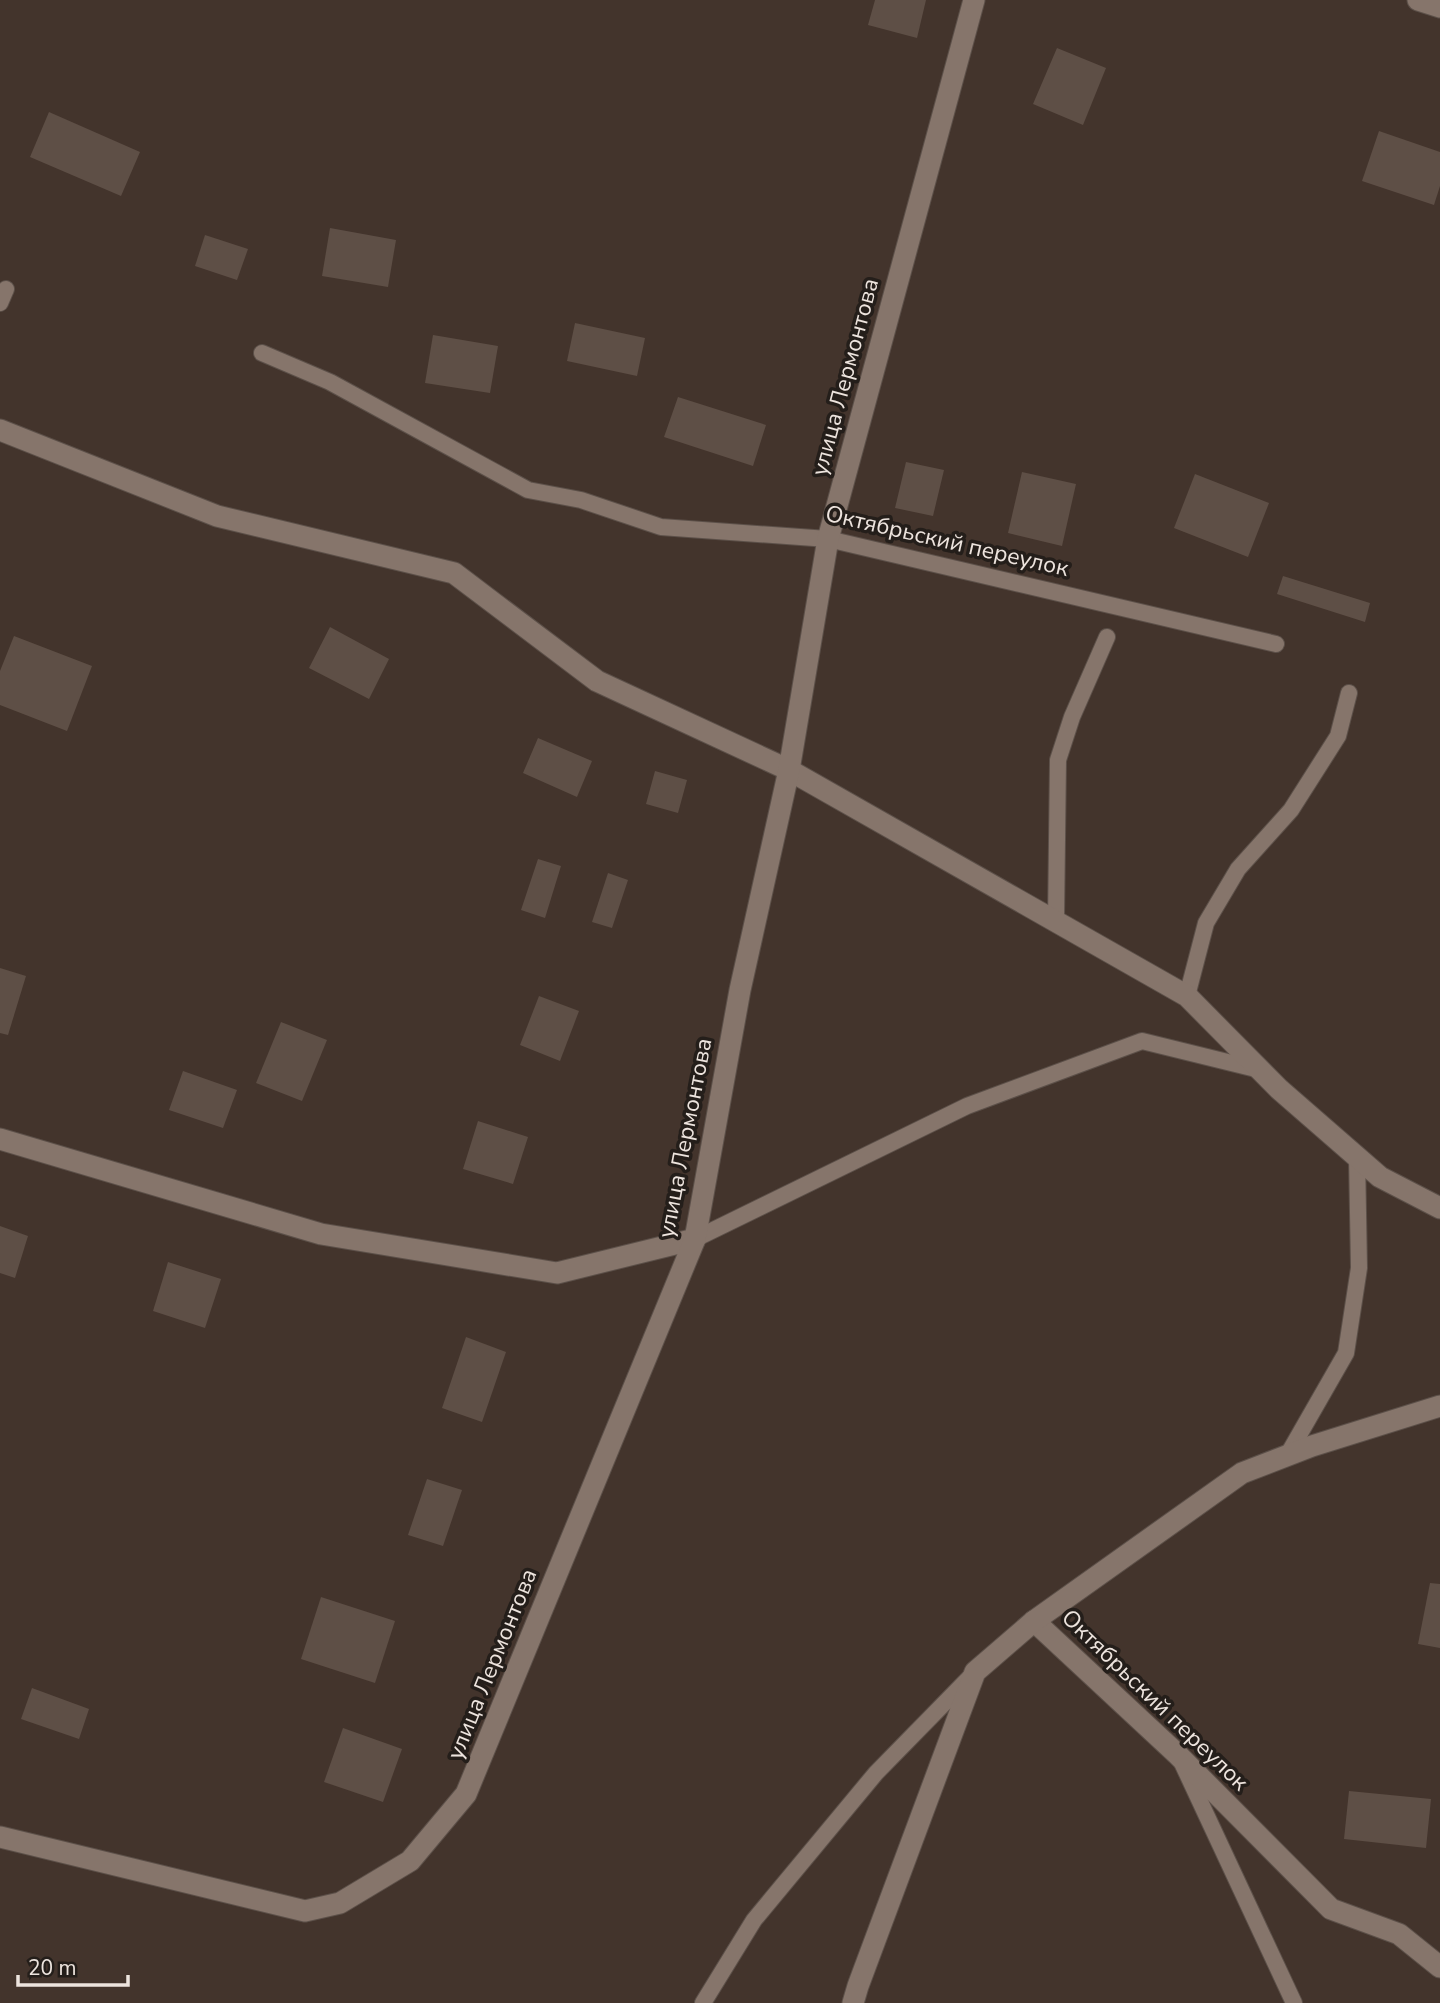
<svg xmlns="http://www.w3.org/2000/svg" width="1440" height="2003" viewBox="0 0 1440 2003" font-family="'Nunito Sans',sans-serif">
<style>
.building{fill:#5e4f46}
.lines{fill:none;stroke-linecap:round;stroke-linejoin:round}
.lane-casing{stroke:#5c5049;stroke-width:18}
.street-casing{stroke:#5c5049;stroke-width:23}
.secondary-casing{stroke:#5c5049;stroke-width:23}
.lane{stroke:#86756b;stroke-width:16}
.street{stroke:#86756b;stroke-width:21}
.secondary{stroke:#86756b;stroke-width:21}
.labels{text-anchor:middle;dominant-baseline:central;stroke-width:7;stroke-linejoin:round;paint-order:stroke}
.street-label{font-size:23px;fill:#ede4de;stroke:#241e1a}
</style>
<rect width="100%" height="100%" fill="#43342c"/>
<!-- building -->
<g class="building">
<polygon points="875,0 926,0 917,38 868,25"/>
<polygon points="1057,48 1106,68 1083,125 1033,104"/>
<polygon points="49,112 140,152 121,196 30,157"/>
<polygon points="1379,131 1440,152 1440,186 1434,205 1362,181"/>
<polygon points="330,228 396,240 388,287 322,276"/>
<polygon points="205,235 248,249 237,280 195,266"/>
<polygon points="575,323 645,338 637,376 567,361"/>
<polygon points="433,335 498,346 490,393 425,383"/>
<polygon points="678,397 766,425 753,466 664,437"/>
<polygon points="906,462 944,470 933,516 895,508"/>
<polygon points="1022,472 1076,484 1062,546 1008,533"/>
<polygon points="1195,474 1269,503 1248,557 1174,528"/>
<polygon points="1283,576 1370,603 1365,622 1277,594"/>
<polygon points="330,627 389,659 369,699 309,668"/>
<polygon points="14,636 92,666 67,731 0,705 0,671"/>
<polygon points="538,738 592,761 577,797 523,773"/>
<polygon points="655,771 687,780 678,813 646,804"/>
<polygon points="538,859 561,866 545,918 521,910"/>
<polygon points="608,873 628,880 612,928 592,922"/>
<polygon points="0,968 26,976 8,1035 0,1033"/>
<polygon points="539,996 579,1011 560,1061 520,1045"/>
<polygon points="281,1022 327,1040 302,1101 256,1083"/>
<polygon points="183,1071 237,1090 223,1128 169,1110"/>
<polygon points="478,1121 528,1137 513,1184 463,1169"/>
<polygon points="0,1226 28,1236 15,1278 0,1273"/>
<polygon points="168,1262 221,1279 205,1328 153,1311"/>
<polygon points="466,1337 506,1352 482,1422 442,1408"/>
<polygon points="427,1479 462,1490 443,1546 408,1535"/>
<polygon points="1430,1583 1440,1584 1440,1648 1418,1644"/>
<polygon points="321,1597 395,1621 375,1683 301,1659"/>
<polygon points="32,1688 89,1709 79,1739 21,1719"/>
<polygon points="343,1728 402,1749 383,1802 324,1782"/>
<polygon points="1349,1791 1431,1799 1426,1848 1344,1839"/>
</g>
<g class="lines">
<defs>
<g id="lane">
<polyline points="0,303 6,289"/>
<polyline points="262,353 330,382 528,490 581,500 661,527 828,539 1276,644"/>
<polyline points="1056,921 1058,760 1072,717 1107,637"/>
<polyline points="1187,996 1206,923 1238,869 1291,810 1338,736 1349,693"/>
<polyline points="695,1239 967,1106 1142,1041 1260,1070"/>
<polyline points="1287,1456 1346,1353 1359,1268 1357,1157"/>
<polyline points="1183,1765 1294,2003"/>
<polyline points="703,2003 754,1920 876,1773 971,1676"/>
</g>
<g id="street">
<polyline points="1418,0 1440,7"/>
<polyline points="0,430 217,516 454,573 597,681 789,770 1187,996 1279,1089 1380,1177 1440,1208"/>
<polyline points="0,1139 321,1234 557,1273 695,1239"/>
<polyline points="1034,1621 1177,1754 1331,1909 1399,1934 1440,1967"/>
<polyline points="0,1837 305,1911 340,1903 410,1861 466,1794 695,1239 740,990 789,770 828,539 974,0"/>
</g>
<polyline id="secondary" points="853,2003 858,1986 975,1672 1034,1621 1242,1473 1312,1446 1440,1406"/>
</defs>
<!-- lane casing -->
<use href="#lane" class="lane-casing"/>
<!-- street casing -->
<use href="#street" class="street-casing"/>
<!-- secondary casing -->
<use href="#secondary" class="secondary-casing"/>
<!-- lane -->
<use href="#lane" class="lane"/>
<!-- street -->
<use href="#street" class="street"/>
<!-- secondary -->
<use href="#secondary" class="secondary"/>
</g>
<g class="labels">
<!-- street labels -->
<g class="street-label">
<text transform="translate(845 377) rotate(-75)">улица Лермонтова</text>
<text transform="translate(947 541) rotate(13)">Октябрьский переулок</text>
<text transform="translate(685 1138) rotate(-79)">улица Лермонтова</text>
<text transform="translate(492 1664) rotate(-68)">улица Лермонтова</text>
<text transform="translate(1155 1700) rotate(44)">Октябрьский переулок</text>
</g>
</g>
<!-- scale -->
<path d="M18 1975v10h110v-10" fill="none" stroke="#ede4de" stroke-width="3.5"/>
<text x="28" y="1975" font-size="21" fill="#ede4de" stroke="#241e1a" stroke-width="5" paint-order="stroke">20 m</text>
</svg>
